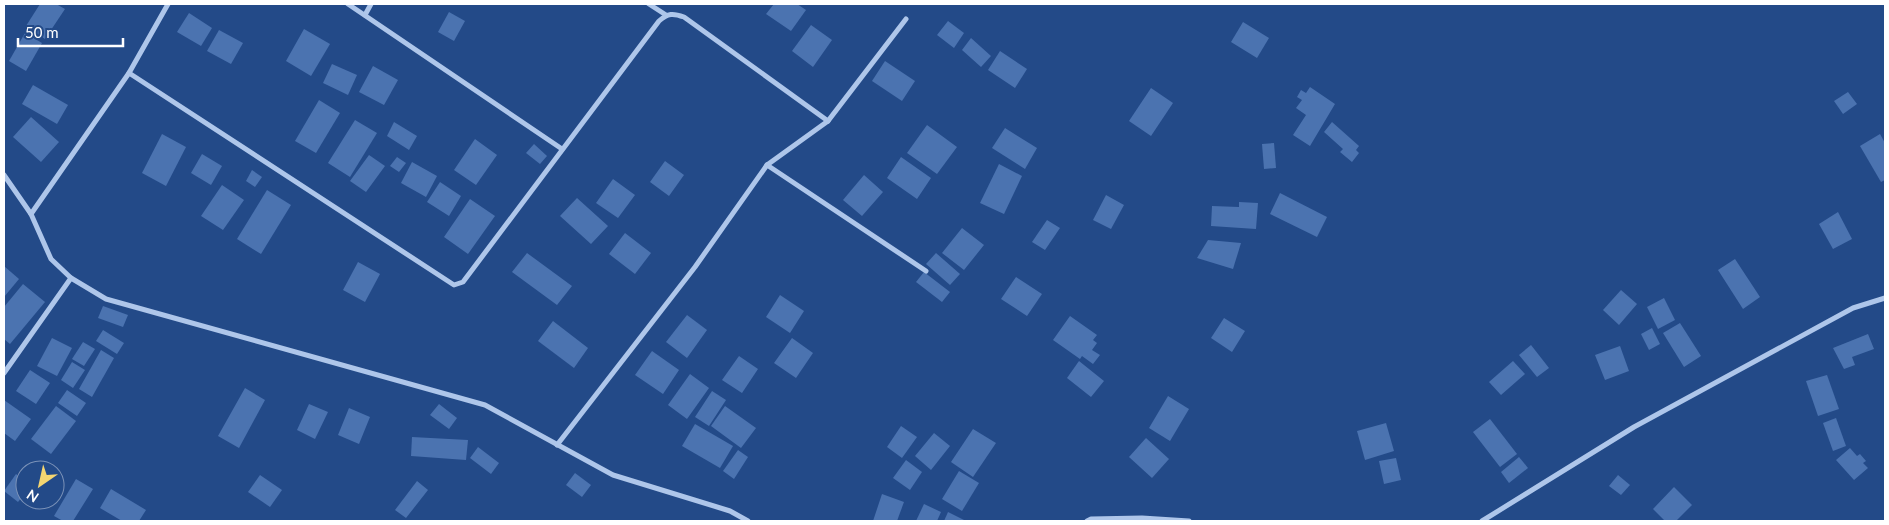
<svg xmlns="http://www.w3.org/2000/svg" width="1889" height="525" viewBox="0 0 1889 525" font-family="Lato,sans-serif">
<style>
.building{fill:#4b73b0}
.lines{fill:none;stroke-linecap:round;stroke-linejoin:round}
.street{stroke:#aec6ea;stroke-width:5}
</style>
<rect width="100%" height="100%" fill="#234a88"/>
<!-- building -->
<g class="building">
<polygon points="40,4 56,4 65,9 45,39 26,26"/>
<polygon points="774,4 797,4 806,10 791,31 766,14"/>
<polygon points="449,12 465,21 454,41 438,32"/>
<polygon points="189,13 212,28 201,46 177,32"/>
<polygon points="948,21 964,33 954,48 937,35"/>
<polygon points="1243,22 1269,38 1257,58 1231,42"/>
<polygon points="811,25 832,40 813,67 792,51"/>
<polygon points="304,29 330,44 311,76 286,61"/>
<polygon points="219,30 243,43 231,64 207,51"/>
<polygon points="25,33 42,43 26,71 9,61"/>
<polygon points="971,38 991,56 981,67 962,50"/>
<polygon points="1000,51 1027,69 1015,88 988,70"/>
<polygon points="885,61 915,81 902,101 872,81"/>
<polygon points="332,64 357,75 348,95 323,83"/>
<polygon points="373,66 398,80 384,105 359,92"/>
<polygon points="33,85 68,105 57,124 22,104"/>
<polygon points="1310,87 1335,104 1310,146 1293,135 1306,115 1296,108 1302,100 1297,97 1301,90 1306,93"/>
<polygon points="1151,88 1173,103 1151,136 1129,121"/>
<polygon points="1848,92 1857,104 1843,114 1834,101"/>
<polygon points="319,100 340,113 316,153 295,141"/>
<polygon points="31,117 59,142 41,162 13,137"/>
<polygon points="355,120 377,133 350,177 328,163"/>
<polygon points="394,122 417,136 409,150 387,136"/>
<polygon points="1332,122 1359,146 1356,150 1359,153 1352,162 1340,152 1343,149 1324,132"/>
<polygon points="927,125 957,147 937,174 907,153"/>
<polygon points="1005,128 1037,148 1025,169 992,148"/>
<polygon points="162,134 186,147 166,186 142,173"/>
<polygon points="1880,134 1885,143 1885,180 1881,182 1860,146"/>
<polygon points="475,139 497,155 476,185 454,170"/>
<polygon points="1274,143 1276,168 1264,169 1262,144"/>
<polygon points="534,144 547,156 540,164 526,153"/>
<polygon points="202,154 222,166 211,185 191,173"/>
<polygon points="369,155 385,166 366,192 350,181"/>
<polygon points="397,157 406,163 399,172 390,166"/>
<polygon points="901,157 931,178 917,199 887,178"/>
<polygon points="665,161 684,175 669,196 650,182"/>
<polygon points="412,162 437,176 426,197 401,183"/>
<polygon points="999,164 1022,176 1004,214 980,203"/>
<polygon points="252,170 262,177 255,187 246,181"/>
<polygon points="864,175 883,192 862,216 843,200"/>
<polygon points="613,179 635,195 618,218 596,203"/>
<polygon points="440,182 461,196 449,216 427,202"/>
<polygon points="222,185 244,200 223,230 201,216"/>
<polygon points="267,190 291,205 261,254 237,239"/>
<polygon points="1280,193 1327,217 1317,237 1270,214"/>
<polygon points="1106,195 1124,205 1111,229 1093,220"/>
<polygon points="577,198 608,226 591,244 560,216"/>
<polygon points="470,199 495,216 468,254 444,237"/>
<polygon points="1239,202 1258,203 1256,229 1211,226 1212,206 1239,207"/>
<polygon points="1838,212 1852,239 1833,249 1819,224"/>
<polygon points="1047,220 1060,228 1045,250 1032,242"/>
<polygon points="962,228 984,245 964,270 942,253"/>
<polygon points="625,233 651,253 635,274 609,254"/>
<polygon points="1208,240 1241,243 1233,269 1197,258"/>
<polygon points="527,253 572,286 557,305 512,272"/>
<polygon points="936,253 960,274 950,285 926,264"/>
<polygon points="1735,259 1760,297 1743,309 1718,270"/>
<polygon points="358,262 380,274 365,302 343,290"/>
<polygon points="4,266 19,279 4,297"/>
<polygon points="924,272 950,292 942,302 916,282"/>
<polygon points="1016,277 1042,294 1027,316 1001,299"/>
<polygon points="23,284 45,302 10,344 4,339 4,307"/>
<polygon points="1621,290 1637,304 1619,325 1603,310"/>
<polygon points="780,295 804,311 790,333 766,317"/>
<polygon points="1664,298 1675,320 1658,329 1647,307"/>
<polygon points="103,306 128,315 123,327 98,318"/>
<polygon points="687,315 707,330 687,358 666,342"/>
<polygon points="1070,316 1097,335 1093,340 1097,343 1092,350 1100,355 1093,364 1082,356 1080,359 1053,340"/>
<polygon points="1224,318 1245,331 1232,352 1211,338"/>
<polygon points="553,321 588,348 574,368 538,341"/>
<polygon points="1680,323 1701,356 1684,367 1663,333"/>
<polygon points="1652,328 1660,344 1649,350 1641,334"/>
<polygon points="103,330 124,343 117,354 96,341"/>
<polygon points="1868,334 1874,349 1852,357 1855,365 1844,369 1833,348"/>
<polygon points="52,338 72,348 57,376 37,366"/>
<polygon points="792,338 813,353 796,378 774,363"/>
<polygon points="83,342 95,349 84,366 72,359"/>
<polygon points="1531,345 1549,368 1537,377 1519,355"/>
<polygon points="1620,346 1629,371 1605,380 1595,355"/>
<polygon points="101,350 114,358 92,397 79,389"/>
<polygon points="652,351 679,370 663,394 635,375"/>
<polygon points="739,356 758,369 742,393 722,380"/>
<polygon points="1079,361 1104,381 1091,397 1067,378"/>
<polygon points="1513,361 1525,374 1501,395 1489,382"/>
<polygon points="72,362 85,370 73,388 61,380"/>
<polygon points="30,370 50,383 36,404 16,391"/>
<polygon points="690,374 709,388 687,419 668,405"/>
<polygon points="1827,375 1839,409 1818,416 1806,381"/>
<polygon points="245,388 265,400 239,448 218,436"/>
<polygon points="67,390 86,403 77,416 58,403"/>
<polygon points="712,391 726,400 709,426 695,417"/>
<polygon points="1168,396 1189,409 1170,441 1149,428"/>
<polygon points="4,400 31,419 15,441 4,433"/>
<polygon points="309,404 328,412 315,439 297,430"/>
<polygon points="439,404 457,418 449,429 430,415"/>
<polygon points="56,406 76,421 51,454 31,439"/>
<polygon points="725,406 756,428 741,448 711,426"/>
<polygon points="349,408 370,417 359,444 338,435"/>
<polygon points="1836,418 1846,446 1833,451 1823,423"/>
<polygon points="1490,419 1517,454 1500,467 1473,432"/>
<polygon points="1386,423 1394,451 1365,460 1357,431"/>
<polygon points="695,424 733,446 720,468 682,446"/>
<polygon points="901,426 917,437 902,458 887,447"/>
<polygon points="973,429 996,443 973,477 951,462"/>
<polygon points="934,433 950,446 931,470 915,456"/>
<polygon points="412,437 468,440 466,460 411,456"/>
<polygon points="1146,438 1169,459 1152,478 1129,457"/>
<polygon points="478,447 499,463 491,474 470,458"/>
<polygon points="1850,448 1857,456 1860,454 1866,461 1863,463 1868,468 1854,480 1836,460"/>
<polygon points="738,450 748,457 734,479 723,471"/>
<polygon points="1519,457 1528,468 1509,483 1501,472"/>
<polygon points="1396,458 1401,480 1384,484 1379,461"/>
<polygon points="906,460 922,472 910,490 893,478"/>
<polygon points="959,471 979,483 962,511 942,499"/>
<polygon points="575,473 591,485 582,497 566,485"/>
<polygon points="16,474 25,481 25,493 18,502 4,491"/>
<polygon points="260,475 282,490 270,507 248,492"/>
<polygon points="1618,475 1630,485 1621,495 1609,486"/>
<polygon points="76,479 93,489 73,521 63,521 54,516"/>
<polygon points="417,481 428,490 406,518 395,510"/>
<polygon points="1674,487 1692,505 1676,521 1665,521 1653,509"/>
<polygon points="111,489 146,510 139,521 122,521 100,508"/>
<polygon points="882,494 904,502 897,521 873,521"/>
<polygon points="924,504 941,512 937,521 916,521"/>
<polygon points="948,512 966,521 944,521"/>
</g>
<g class="lines">
<!-- street -->
<g class="street">
<polyline points="348,4 562,149"/>
<polyline points="649,4 666,15"/>
<polyline points="365,15 371,4"/>
<path d="M129,73L454,285L463,282L659,21C668,13 673,13 684,17L828,121"/>
<polyline points="767,165 926,271"/>
<polyline points="4,175 31,214 51,259 71,278 106,299 485,405 613,475 730,511 748,521"/>
<polyline points="31,214 129,73 168,4"/>
<polyline points="4,373 71,278"/>
<polyline points="557,445 695,267 767,165 828,121 906,19"/>
<polyline points="1087,521 1091,519 1142,518 1189,521"/>
<polyline points="1482,521 1634,427 1853,308 1885,298"/>
</g>
</g>
<!-- border -->
<rect width="1889" height="525" fill="none" stroke="#ffffff" stroke-width="10"/>
<!-- north arrow -->
<g transform="translate(40 485) rotate(214)"><circle r="24" fill="#234a88" stroke="#7b92b8"/>
<path d="M0-4L9 19L0 12L-9 19Z" fill="#f5d671"/>
<text y="-8" font-size="14" font-weight="bold" text-anchor="middle" fill="#ffffff">N</text>
</g>
<!-- scale -->
<path d="M18 38v8h105v-8" fill="none" stroke="#ffffff" stroke-width="2.5"/>
<text x="25" y="38" font-size="15" fill="#ffffff" stroke="#234a88" stroke-width="4" paint-order="stroke">50 m</text>
</svg>
